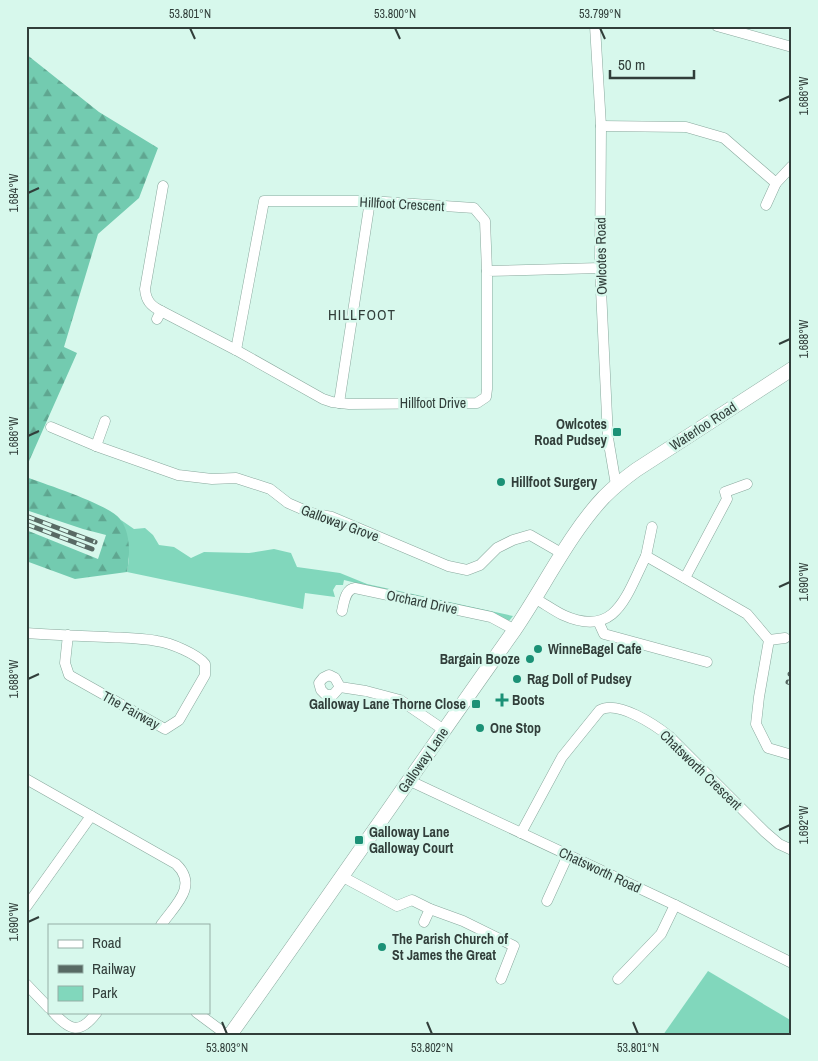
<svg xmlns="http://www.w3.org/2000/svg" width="818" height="1061" viewBox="0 0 818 1061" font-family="'Archivo Narrow',sans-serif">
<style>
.green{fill:#81d7bc}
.forest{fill:url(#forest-firs)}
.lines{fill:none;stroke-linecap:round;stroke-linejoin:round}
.street-casing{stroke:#89a89d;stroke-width:11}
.secondary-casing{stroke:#89a89d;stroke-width:15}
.street{stroke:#fff;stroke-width:10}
.secondary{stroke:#fff;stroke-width:14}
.rail-casing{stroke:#586a64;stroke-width:5}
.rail{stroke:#d7f8ec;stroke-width:3;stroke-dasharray:9;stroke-linecap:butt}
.ticks{fill:none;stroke:#313e3a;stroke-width:2}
.poi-dot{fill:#1b9176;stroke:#d7f8ec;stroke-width:2}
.labels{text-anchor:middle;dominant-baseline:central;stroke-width:5;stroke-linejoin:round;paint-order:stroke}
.street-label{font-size:14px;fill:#313e3a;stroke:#d7f8ec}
.poi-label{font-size:14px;font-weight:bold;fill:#313e3a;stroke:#d7f8ec;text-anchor:start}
.neighbourhood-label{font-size:15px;letter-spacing:1px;fill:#313e3a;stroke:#d7f8ec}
.neatline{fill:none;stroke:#313e3a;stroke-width:2}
.ticks-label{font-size:12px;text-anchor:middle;fill:#313e3a}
</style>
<defs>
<pattern id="forest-firs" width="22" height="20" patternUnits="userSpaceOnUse" patternTransform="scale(1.25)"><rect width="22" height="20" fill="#73cbb0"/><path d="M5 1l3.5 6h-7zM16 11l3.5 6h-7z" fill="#5fa690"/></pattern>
</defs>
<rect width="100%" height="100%" fill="#d7f8ec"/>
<!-- green -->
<g class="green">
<polygon points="121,520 134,529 145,528 153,535 159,545 174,547 191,558 204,552 249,553 274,549 291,553 297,567 340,573 367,584 513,616 509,621 344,580 343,585 336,585 333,590 335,597 305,593 303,609 127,572 129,559"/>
<polygon points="708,971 792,1021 792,1035 663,1035"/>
</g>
<!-- forest -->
<g class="forest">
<polygon points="26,54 99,112 158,148 139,198 98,234 64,347 77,353 26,468"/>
<path d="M26,477C47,485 108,504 120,519C131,533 130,555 127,572L75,579L26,561V530L98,559L106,535L83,529L26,510Z"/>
</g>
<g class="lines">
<defs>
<g id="street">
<polyline points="595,26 601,126 600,268 608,438 616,485"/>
<polyline points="717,26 792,47"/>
<polyline points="601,126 686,127 724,138 776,183 792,166"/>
<polyline points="766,205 776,183"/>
<polyline points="161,311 236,350 323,399 332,402 349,404 477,403 486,397 487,389 487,271 600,268"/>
<path d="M157,319L161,311C151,306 146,301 145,289L163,186"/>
<polyline points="236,350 264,201 370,201 474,208 485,221 487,271"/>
<polyline points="339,403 370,201"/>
<polyline points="51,427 96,446 178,475 212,479 236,478 270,489 288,503 311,513 332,517 448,566 467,570 480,565 497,548 513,540 530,535 563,554"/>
<polyline points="96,446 105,421"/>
<polyline points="646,556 652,527"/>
<polyline points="685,578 727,499 725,492 747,484"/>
<path d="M536,599C545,604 553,610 563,615C616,639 626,596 646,556L747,614L769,640L759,697L756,724L768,748L792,755"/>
<path d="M342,611C344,603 345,589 355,588L491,617L515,630"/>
<polyline points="599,623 604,634 707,662"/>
<path d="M26,633C53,635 80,636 107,637C124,638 141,638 157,641C171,643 197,654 205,664V675L179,720L165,729L69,675L65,663L68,635"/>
<polyline points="769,640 785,638"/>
<polyline points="340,687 335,678 329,675 323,678 319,683 321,690 326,695 333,695 340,687 366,691 400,700 444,730"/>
<path d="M26,779L176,864C199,886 175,905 161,925"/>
<polyline points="408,780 675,905 792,963"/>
<path d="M521,833L562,757L600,710C618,700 655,725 669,736L765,832L779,844L792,850"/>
<polyline points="343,877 397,906 412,900 430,909 463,921 514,946 501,979"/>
<polyline points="547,901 568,855"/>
<polyline points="26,907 91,816"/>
<polyline points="424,922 430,909"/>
<polyline points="618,979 661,934 675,905"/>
<polyline points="26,984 49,1008"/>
<path d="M53,1012C70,1031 80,1035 97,1012"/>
<polyline points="196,1012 227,1035"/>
</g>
<path id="secondary" d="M230,1035C325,902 417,768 511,635C542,591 568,535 604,497C614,487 625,478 636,470L792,369"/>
</defs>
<!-- street casing -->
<use href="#street" class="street-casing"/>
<!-- secondary casing -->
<use href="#secondary" class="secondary-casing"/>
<!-- street -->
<use href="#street" class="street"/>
<!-- secondary -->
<use href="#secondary" class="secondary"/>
<defs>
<g id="rail">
<polyline points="26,516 95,542"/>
<polyline points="26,524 92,549"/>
<polyline points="790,674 792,674"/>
<polyline points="788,682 792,683"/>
</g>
</defs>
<!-- rail casing -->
<use href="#rail" class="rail-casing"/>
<!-- rail -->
<use href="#rail" class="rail"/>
</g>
<!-- ticks -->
<path class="ticks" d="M190,28L195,39M395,28L400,39M600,28L605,39M779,101L790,96M28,193L39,188M779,344L790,339M28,436L39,431M779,587L790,582M28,679L39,674M779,830L790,825M28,922L39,917M222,1022L227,1034M427,1022L432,1034M633,1022L638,1034"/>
<!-- markers -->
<g class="poi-dot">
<rect x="612" y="427" width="10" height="10" rx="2.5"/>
<circle cx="501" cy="482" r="5"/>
<circle cx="538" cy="649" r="5"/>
<circle cx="530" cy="659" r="5"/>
<circle cx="517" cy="679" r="5"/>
<path d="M499.5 692.5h5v5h5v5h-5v5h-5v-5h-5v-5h5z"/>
<rect x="471" y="699" width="10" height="10" rx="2.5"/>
<circle cx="480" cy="728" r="5"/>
<rect x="354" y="835" width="10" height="10" rx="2.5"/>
<circle cx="382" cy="947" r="5"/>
</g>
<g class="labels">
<!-- street labels -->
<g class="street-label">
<text transform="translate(402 204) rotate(3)">Hillfoot Crescent</text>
<text transform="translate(601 256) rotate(-91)">Owlcotes Road</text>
<text x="433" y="403">Hillfoot Drive</text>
<text transform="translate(703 426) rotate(-33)">Waterloo Road</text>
<text transform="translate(340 523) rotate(20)">Galloway Grove</text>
<text transform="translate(422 602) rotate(12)">Orchard Drive</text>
<text transform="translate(131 710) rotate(29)">The Fairway</text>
<text transform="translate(423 760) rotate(-55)">Galloway Lane</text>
<text transform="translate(701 770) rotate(44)">Chatsworth Crescent</text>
<text transform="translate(600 870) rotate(25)">Chatsworth Road</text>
</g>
<!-- poi labels -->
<g class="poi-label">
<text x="607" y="424" text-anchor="end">Owlcotes<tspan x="607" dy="16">Road Pudsey</tspan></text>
<text x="511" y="482">Hillfoot Surgery</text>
<text x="548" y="649">WinneBagel Cafe</text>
<text x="520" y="659" text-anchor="end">Bargain Booze</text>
<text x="527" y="679">Rag Doll of Pudsey</text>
<text x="512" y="700">Boots</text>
<text x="466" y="704" text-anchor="end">Galloway Lane Thorne Close</text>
<text x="490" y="728">One Stop</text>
<text x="369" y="832">Galloway Lane<tspan x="369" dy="16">Galloway Court</tspan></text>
<text x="392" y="939">The Parish Church of<tspan x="392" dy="16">St James the Great</tspan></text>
</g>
<!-- neighbourhood labels -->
<g class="neighbourhood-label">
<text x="362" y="314">HILLFOOT</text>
</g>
</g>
<!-- border -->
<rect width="818" height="1061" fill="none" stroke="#d7f8ec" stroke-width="55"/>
<!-- legend -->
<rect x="48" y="924" width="162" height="90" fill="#d7f8ec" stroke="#95aea5"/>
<rect x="58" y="940" width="25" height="8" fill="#ffffff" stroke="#95aea5"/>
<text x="92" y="948" font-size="15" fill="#313e3a">Road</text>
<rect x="58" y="965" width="25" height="8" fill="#586a64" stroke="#95aea5"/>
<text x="92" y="974" font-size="15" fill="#313e3a">Railway</text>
<rect x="58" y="986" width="25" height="15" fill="#81d7bc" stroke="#95aea5"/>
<text x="92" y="998" font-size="15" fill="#313e3a">Park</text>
<!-- scale -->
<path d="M610 70v8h84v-8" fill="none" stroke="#313e3a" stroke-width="2.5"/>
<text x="618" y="70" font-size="15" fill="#313e3a" stroke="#d7f8ec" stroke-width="4" paint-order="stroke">50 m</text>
<rect x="28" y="28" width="762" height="1006" class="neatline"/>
<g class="ticks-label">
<text x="190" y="18">53.801°N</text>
<text x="395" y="18">53.800°N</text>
<text x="600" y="18">53.799°N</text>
<text transform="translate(804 96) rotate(-90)" y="4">1.686°W</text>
<text transform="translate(14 193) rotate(-90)" y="4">1.684°W</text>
<text transform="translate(804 339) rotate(-90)" y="4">1.688°W</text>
<text transform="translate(14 436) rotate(-90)" y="4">1.686°W</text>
<text transform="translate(804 582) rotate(-90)" y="4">1.690°W</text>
<text transform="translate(14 679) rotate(-90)" y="4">1.688°W</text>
<text transform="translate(804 825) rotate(-90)" y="4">1.692°W</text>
<text transform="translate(14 922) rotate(-90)" y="4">1.690°W</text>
<text x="227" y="1052">53.803°N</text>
<text x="432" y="1052">53.802°N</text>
<text x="638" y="1052">53.801°N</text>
</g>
</svg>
